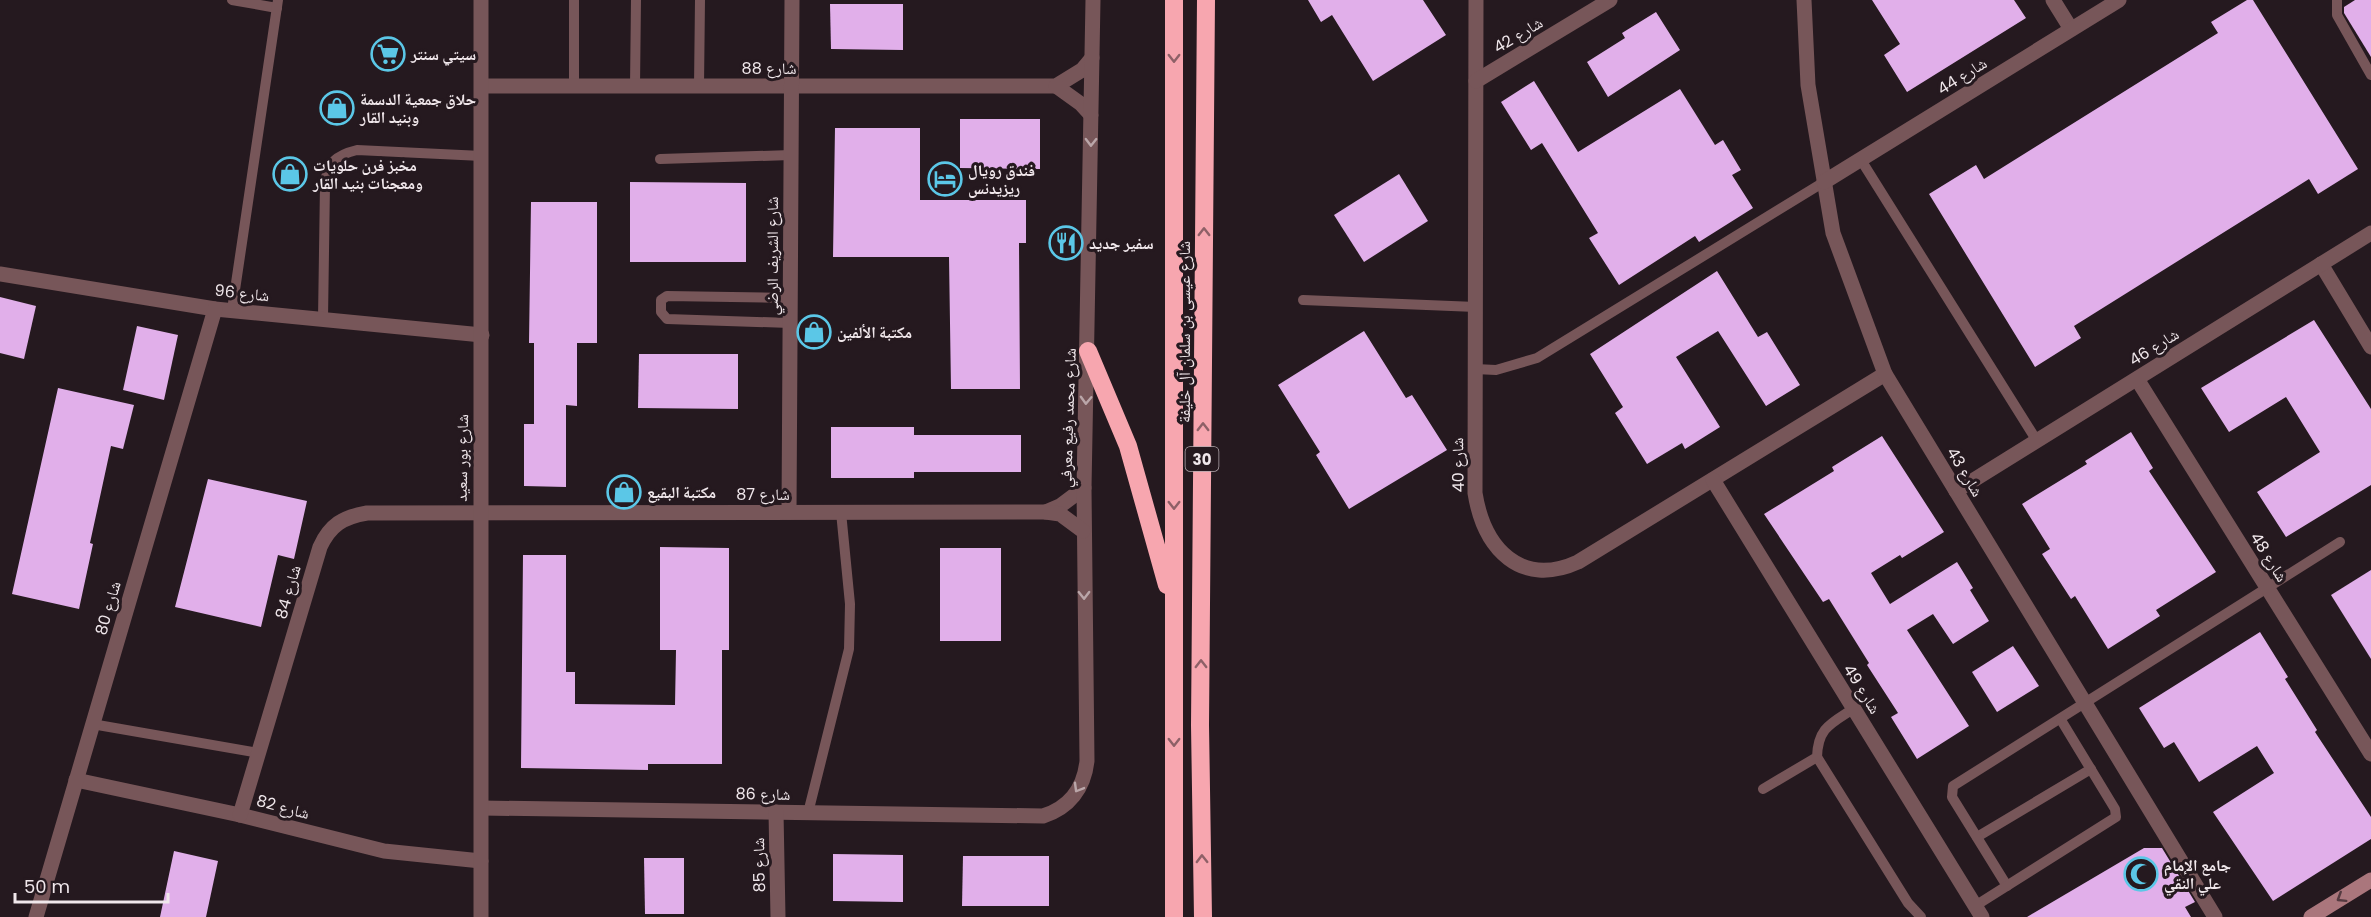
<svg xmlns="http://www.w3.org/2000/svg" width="2371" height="917" viewBox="0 0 2371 917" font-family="Poppins,'Noto Naskh Arabic',sans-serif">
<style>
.building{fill:#e1afea}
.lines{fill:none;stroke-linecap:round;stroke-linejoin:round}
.lane{stroke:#775659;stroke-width:10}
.street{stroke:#775659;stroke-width:15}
.secondary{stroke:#aa767c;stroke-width:15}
.highway{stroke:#f7a6af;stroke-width:18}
.oneway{stroke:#8e6067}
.oneway2{stroke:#baa6a9}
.oneway3{stroke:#543a40}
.labels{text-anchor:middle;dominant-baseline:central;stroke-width:6;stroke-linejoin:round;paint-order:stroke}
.shield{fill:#25191f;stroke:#b3a9ae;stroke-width:1.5}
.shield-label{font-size:15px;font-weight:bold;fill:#f0e7eb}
.street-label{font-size:16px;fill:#f0e7eb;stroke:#25191f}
.poi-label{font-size:16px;font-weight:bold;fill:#f0e7eb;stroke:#25191f;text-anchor:start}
</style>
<rect width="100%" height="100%" fill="#25191f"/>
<!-- building -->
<g class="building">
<polygon points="1308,0 1423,0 1446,35 1373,81 1332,15 1321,22"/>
<polygon points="1872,0 2014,0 2026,18 1907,92 1884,55 1900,44"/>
<polygon points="2247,0 2253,0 2358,169 2318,194 2309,179 2074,326 2081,338 2035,367 1929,194 1976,165 1984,179 2218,33 2211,22"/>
<polygon points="2355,0 2371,0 2371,57 2344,13 2344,7"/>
<polygon points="830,4 903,4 903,50 831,49"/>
<polygon points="1656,12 1680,50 1608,97 1587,62 1625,38 1622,33"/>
<polygon points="1534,81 1578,152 1680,89 1715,145 1723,140 1741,170 1732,175 1753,208 1699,242 1695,236 1619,285 1589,238 1598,233 1542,143 1531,150 1501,102"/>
<polygon points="960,119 1040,119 1040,169 960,168"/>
<polygon points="835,128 920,128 920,200 1026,200 1026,243 1019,243 1020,389 951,389 949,257 833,257"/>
<polygon points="1399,174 1428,221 1364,262 1334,215"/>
<polygon points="630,182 746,183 746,262 630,262"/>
<polygon points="531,202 597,202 597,343 577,343 577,406 566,405 566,487 524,486 524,424 534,424 534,343 529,343"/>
<polygon points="1717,271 1758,337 1767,332 1800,385 1766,406 1718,331 1676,357 1720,427 1685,449 1682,443 1647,464 1615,413 1623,407 1590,354"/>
<polygon points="0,297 36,306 24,359 0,353"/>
<polygon points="2314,320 2371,409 2371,485 2286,537 2257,492 2320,452 2286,397 2229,432 2201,388"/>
<polygon points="137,326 178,335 164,400 123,390"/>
<polygon points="1364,331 1406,398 1412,395 1447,450 1349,509 1316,455 1320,452 1278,385"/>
<polygon points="639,354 738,354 738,409 638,408"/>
<polygon points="58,388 134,405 123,449 111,446 90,543 93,544 79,609 12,594"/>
<polygon points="831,427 914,427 914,435 1021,435 1021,472 914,472 914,478 831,478"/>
<polygon points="2131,432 2153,468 2149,471 2216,572 2156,610 2160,616 2108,649 2075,596 2071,599 2042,554 2050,549 2022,504 2087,464 2085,461"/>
<polygon points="1882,436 1944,532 1902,558 1900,555 1871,573 1890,604 1957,562 1973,588 1970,590 1989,621 1953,644 1933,614 1907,630 1969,726 1917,759 1891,717 1898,713 1867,665 1869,663 1829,599 1823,602 1764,514 1834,471 1832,467"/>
<polygon points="208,479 307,501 294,559 278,555 261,627 175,607"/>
<polygon points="660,547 729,548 729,650 722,650 722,764 648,764 648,770 521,768 523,555 566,555 566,672 575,672 575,704 675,705 676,650 660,650"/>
<rect x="940" y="548" width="61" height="93"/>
<polygon points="2371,570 2371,659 2331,595"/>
<polygon points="2260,632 2288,677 2285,679 2317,730 2315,732 2371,817 2371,839 2273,901 2213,812 2274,773 2257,746 2199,782 2174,742 2164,748 2139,708"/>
<polygon points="2013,646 2039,686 1997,712 1972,672"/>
<polygon points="2144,848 2162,848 2195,902 2185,907 2191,917 2027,917"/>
<polygon points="174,851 218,861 206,917 160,917"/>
<polygon points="833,854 903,855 903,902 833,901"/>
<polygon points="963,856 1049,856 1049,906 962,906"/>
<polygon points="644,858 684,858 684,914 645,914"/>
</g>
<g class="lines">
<!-- lane -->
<g class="lane">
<polyline points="232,0 277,8"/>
<polyline points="2337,0 2337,15 2371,75"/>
<polyline points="574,86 574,0"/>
<polyline points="635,86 636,0"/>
<polyline points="699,86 700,0"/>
<polyline points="660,159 791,155"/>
<polyline points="1861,160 2037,441"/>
<polyline points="1303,300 1476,307"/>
<polyline points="232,310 278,0"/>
<path d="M323,319L325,184C327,163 336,155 357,150L482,156"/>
<polyline points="790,323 667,319 661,312 661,300 667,296 790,298"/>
<polyline points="1475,369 1496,370 1537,358 1824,182"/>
<polyline points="92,724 259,753"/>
<polyline points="1817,757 1908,903 1921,917"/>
<path d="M1763,789L1817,757C1818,728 1830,724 1853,709"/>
<polyline points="808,813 849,649 850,604 841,512"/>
<polyline points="1977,837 2091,769"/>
<polyline points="2007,886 1952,797 1953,786 2340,542"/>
<polyline points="1975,906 2116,817 2115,809 2061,720"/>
</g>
<!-- street -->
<g class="street">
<path d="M1476,0L1475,493C1484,549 1521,588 1578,562L1885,374"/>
<polyline points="1804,0 1808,85 1833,233 1885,374 2215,917"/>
<polyline points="2053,0 2071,29"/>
<polyline points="1476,81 1610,0"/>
<polyline points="482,86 1056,86 1082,70 1092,58"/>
<polyline points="1056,86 1081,104 1091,115"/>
<polyline points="1824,182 2119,0"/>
<polyline points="2321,264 2371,347"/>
<polyline points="0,274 215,309 482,335"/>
<polyline points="2137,379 2371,754"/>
<polyline points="1713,480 1982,917"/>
<polyline points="1956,491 2371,233"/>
<polyline points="789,512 792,0"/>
<polyline points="1046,512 1060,506 1084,488"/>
<polyline points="76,780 240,815 384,851 481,861"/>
<path d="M482,808L1043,816C1069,808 1084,788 1087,761L1084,488L1093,0"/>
<polyline points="776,812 778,917"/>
<path d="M240,815L320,547C330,525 343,517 367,513L1046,512L1060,514L1083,531"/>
<polyline points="36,917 215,309"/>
<polyline points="481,917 481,0"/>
</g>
<!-- secondary -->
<polyline class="secondary" points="2311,917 2371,880"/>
<!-- highway -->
<g class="highway">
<polyline points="1088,351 1128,446 1167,585"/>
<polyline points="1174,917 1174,0"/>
<polyline points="1203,917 1200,725 1206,0"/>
</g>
</g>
<!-- one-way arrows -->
<defs><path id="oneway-chevron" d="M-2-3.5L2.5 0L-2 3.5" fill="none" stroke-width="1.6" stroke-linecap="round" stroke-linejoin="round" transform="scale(1.5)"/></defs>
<g class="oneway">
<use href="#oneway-chevron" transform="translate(1174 58) rotate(90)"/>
<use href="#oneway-chevron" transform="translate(1204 232) rotate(-90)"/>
<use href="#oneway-chevron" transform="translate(1203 427) rotate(-90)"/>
<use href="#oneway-chevron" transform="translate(1174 505) rotate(90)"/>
<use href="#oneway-chevron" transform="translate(1201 664) rotate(-90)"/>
<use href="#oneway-chevron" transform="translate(1174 742) rotate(90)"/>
<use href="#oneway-chevron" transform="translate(1202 859) rotate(-91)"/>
</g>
<g class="oneway2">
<use href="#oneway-chevron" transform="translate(1091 142) rotate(91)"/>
<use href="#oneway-chevron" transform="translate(1086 400) rotate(92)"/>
<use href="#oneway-chevron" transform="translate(1084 595) rotate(89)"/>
<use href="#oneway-chevron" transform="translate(1078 788) rotate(120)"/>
</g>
<use class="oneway3" href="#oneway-chevron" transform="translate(2341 898) rotate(148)"/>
<!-- icons -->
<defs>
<symbol id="supermarket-ring" viewBox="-11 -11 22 22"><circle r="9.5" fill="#25191f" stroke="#5bc7e7" stroke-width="1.5"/><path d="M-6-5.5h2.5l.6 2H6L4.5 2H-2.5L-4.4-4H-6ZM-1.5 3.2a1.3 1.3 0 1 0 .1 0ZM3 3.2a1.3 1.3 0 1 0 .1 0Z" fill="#5bc7e7"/></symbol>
<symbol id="shop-ring" viewBox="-11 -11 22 22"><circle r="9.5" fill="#25191f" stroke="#5bc7e7" stroke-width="1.5"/><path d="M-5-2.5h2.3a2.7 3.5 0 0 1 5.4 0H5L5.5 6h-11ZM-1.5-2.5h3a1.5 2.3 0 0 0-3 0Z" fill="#5bc7e7"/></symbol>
<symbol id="hotel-ring" viewBox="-11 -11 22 22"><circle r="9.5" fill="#25191f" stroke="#5bc7e7" stroke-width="1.5"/><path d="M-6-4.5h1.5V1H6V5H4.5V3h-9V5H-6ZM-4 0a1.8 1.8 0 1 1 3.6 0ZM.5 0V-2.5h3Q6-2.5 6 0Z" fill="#5bc7e7"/></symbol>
<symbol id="restaurant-ring" viewBox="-11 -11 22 22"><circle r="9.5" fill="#25191f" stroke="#5bc7e7" stroke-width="1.5"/><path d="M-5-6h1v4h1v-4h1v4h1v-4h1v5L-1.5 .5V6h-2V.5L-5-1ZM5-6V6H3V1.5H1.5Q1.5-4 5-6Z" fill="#5bc7e7"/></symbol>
<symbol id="mosque-ring" viewBox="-11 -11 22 22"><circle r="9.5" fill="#25191f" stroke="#5bc7e7" stroke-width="1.5"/><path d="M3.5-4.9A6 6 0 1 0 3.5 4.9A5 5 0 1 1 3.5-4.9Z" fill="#5bc7e7"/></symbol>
</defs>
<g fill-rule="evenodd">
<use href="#supermarket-ring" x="369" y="35" width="38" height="38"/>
<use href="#shop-ring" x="318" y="89" width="38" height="38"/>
<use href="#shop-ring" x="271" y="155" width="38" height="38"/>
<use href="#hotel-ring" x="926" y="160" width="38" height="38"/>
<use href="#restaurant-ring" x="1047" y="224" width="38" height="38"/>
<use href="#shop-ring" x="795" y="313" width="38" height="38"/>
<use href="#shop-ring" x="605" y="473" width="38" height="38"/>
<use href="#mosque-ring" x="2122" y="855" width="38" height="38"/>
</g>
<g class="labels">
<!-- shield labels -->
<rect class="shield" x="1185.5" y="447" width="33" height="24" rx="4.5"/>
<g class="shield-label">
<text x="1202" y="459">30</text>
</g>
<!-- street labels -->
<g class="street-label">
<text transform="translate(1518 35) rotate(-31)">شارع 42</text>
<text x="769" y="68">شارع 88</text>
<text transform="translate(1962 76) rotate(-32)">شارع 44</text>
<text transform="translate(772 256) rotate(-90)">شارع الشريف الرضي</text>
<text transform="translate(242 293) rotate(6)">شارع 96</text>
<text transform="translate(1184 332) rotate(-90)">شارع عيسى بن سلمان آل خليفة</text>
<text transform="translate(2154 347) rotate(-32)">شارع 46</text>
<text transform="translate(1068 418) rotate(-88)">شارع محمد رفيع معرفي</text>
<text transform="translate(462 458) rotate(-89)">شارع بور سعيد</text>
<text transform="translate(1458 465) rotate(-91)">شارع 40</text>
<text transform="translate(1965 472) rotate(59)">شارع 43</text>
<text x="763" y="494">شارع 87</text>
<text transform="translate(2269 557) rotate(58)">شارع 48</text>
<text transform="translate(288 592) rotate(-74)">شارع 84</text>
<text transform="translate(108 608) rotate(-74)">شارع 80</text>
<text transform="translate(1862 689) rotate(58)">شارع 49</text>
<text transform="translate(763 794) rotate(1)">شارع 86</text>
<text transform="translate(283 807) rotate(15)">شارع 82</text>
<text transform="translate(759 865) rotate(-91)">شارع 85</text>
</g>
<!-- poi labels -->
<g class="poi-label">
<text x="411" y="54">سيتي سنتر</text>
<text x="360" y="99">حلاق جمعية الدسمة<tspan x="360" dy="18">وبنيد القار</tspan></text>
<text x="313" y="165">مخبز فرن حلويات<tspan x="313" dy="18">ومعجنات بنيد القار</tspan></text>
<text x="968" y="170">فندق رويال<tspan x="968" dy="18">ريزيدنس</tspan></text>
<text x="1089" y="243">سفير جديد</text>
<text x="837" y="332">مكتبة الألفين</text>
<text x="647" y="492">مكتبة البقيع</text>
<text x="2164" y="865">جامع الإمام<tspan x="2164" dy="18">علي النقي</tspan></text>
</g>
</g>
<!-- scale -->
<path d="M15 893v9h153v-9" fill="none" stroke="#f0e7eb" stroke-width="3"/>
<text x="24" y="893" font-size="18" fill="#f0e7eb" stroke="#25191f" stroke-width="4.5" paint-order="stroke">50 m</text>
</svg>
